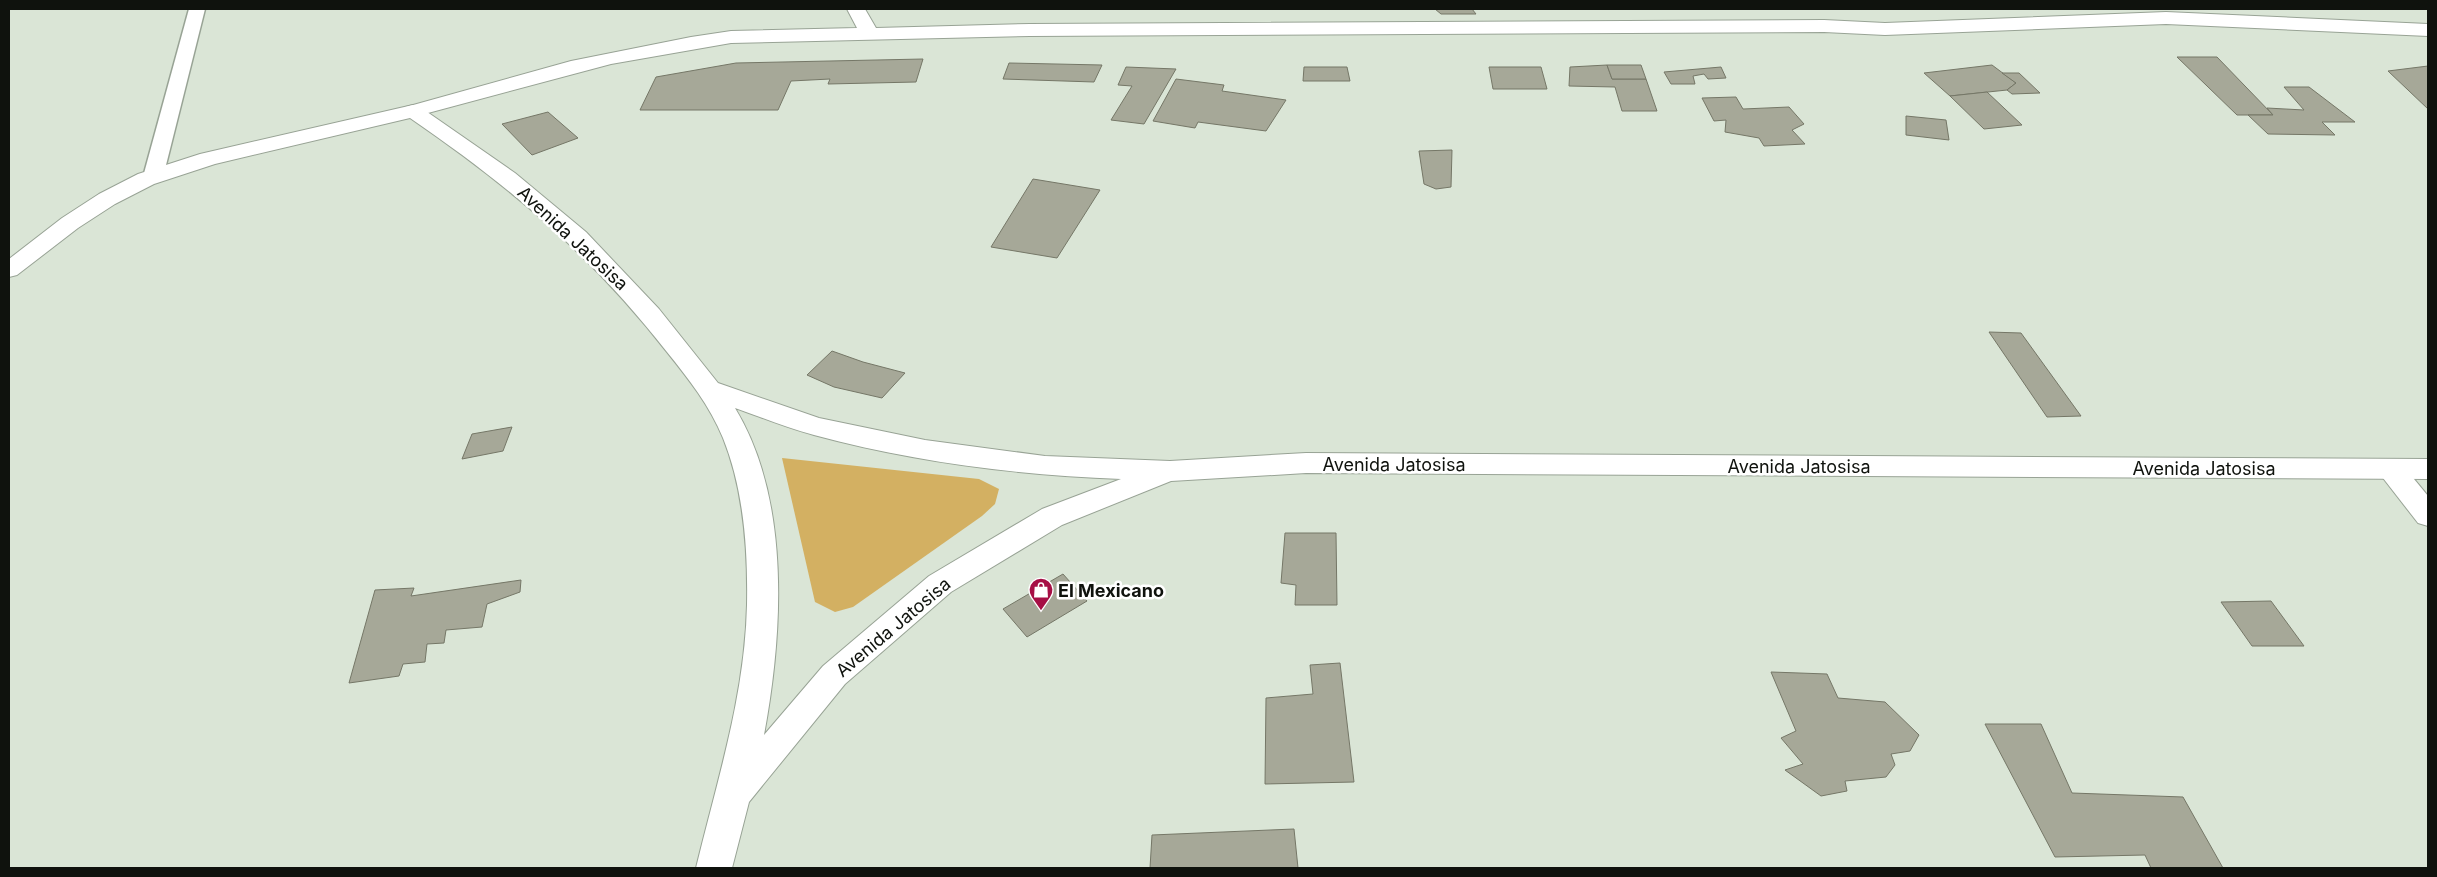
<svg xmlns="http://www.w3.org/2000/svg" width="2437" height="877" viewBox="0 0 2437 877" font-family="Inter,sans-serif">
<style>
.green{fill:#d3b062}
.building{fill:#a6a898;stroke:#757767}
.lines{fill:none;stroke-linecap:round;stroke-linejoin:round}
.lane-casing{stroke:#98a395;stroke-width:3}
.street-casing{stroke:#98a395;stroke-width:2}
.secondary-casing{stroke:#98a395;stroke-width:2}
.lane{fill:#fff;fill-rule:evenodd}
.street{fill:#fff;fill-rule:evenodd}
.secondary{fill:#fff;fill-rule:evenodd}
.labels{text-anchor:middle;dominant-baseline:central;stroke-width:5;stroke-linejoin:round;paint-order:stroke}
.street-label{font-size:18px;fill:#0f120d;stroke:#fff}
.poi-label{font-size:18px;font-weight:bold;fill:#0f120d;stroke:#fff;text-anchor:start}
</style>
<rect width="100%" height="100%" fill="#dae5d6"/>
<!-- green -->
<polygon class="green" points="782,458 979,479 999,489 995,504 982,516 853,607 835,612 815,602"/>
<!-- building -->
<g class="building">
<polygon points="1435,9 1472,9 1476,14 1441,14"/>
<polygon points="2177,57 2217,57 2273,115 2237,115"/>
<polygon points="923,59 916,82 828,84 830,79 791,81 778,110 640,110 656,77 736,63"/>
<polygon points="1009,63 1102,65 1094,82 1003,79"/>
<polygon points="1607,65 1612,79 1646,79 1657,111 1622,111 1615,87 1569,86 1570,67"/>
<polygon points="1607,65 1641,65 1646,79 1612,79"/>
<polygon points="1992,65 2016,83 2007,90 1950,96 1924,73"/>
<polygon points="2428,66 2428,109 2388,71"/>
<polygon points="1126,67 1176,69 1144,124 1111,120 1132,86 1118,85"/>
<polygon points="1304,67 1347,67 1350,81 1303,81"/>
<polygon points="1489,67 1541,67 1547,89 1493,89"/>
<polygon points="1721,67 1726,78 1708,79 1704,74 1693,76 1695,84 1671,84 1664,72"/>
<polygon points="2002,73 2019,73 2040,93 2012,94 2007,90 2016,83"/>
<polygon points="1176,79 1224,85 1222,91 1286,100 1266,131 1198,122 1195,128 1153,121"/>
<polygon points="2284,87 2309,87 2355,122 2322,122 2335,135 2268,134 2248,115 2273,115 2267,108 2304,110"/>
<polygon points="1987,92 2022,125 1984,129 1950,96"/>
<polygon points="1736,97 1743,109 1789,107 1804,124 1792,130 1805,144 1764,146 1759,138 1725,132 1726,120 1714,121 1702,98"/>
<polygon points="548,112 578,138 532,155 502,124"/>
<polygon points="1906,116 1946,120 1949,140 1906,135"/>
<polygon points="1452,150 1451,187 1436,189 1424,184 1419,151"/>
<polygon points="1033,179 1100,190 1057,258 991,247"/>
<polygon points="1989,332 2021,333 2081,416 2047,417"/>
<polygon points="832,351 863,362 905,373 882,398 834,387 807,375"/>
<polygon points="512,427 503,451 462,459 472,434"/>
<polygon points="1285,533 1336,533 1337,605 1295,605 1296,585 1281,583"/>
<polygon points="1063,574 1087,601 1027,637 1003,609"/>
<polygon points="521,580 520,592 487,604 482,627 446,630 444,643 427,644 425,662 403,664 399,676 349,683 375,590 414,588 411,596"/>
<polygon points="2271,601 2304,646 2252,646 2221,602"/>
<polygon points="1340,663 1354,782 1265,784 1266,698 1313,694 1310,665"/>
<polygon points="1771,672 1827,674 1838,698 1885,702 1919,735 1910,751 1891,754 1895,765 1886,777 1845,781 1847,791 1821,796 1785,770 1803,764 1781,738 1796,731"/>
<polygon points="1985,724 2041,724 2072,793 2183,797 2223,868 2151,868 2145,855 2055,857"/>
<polygon points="1294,829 1298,868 1150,868 1152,835"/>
</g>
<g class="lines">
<defs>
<polygon id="lane" points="189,9 205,9 163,177 160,181 153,183 146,181 143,177"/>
<g id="street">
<polygon points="847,9 865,9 876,28 1030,24 1824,20 1885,23 2166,12 2428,24 2428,36 2166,24 1885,35 1824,32 1030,36 731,43 611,64 413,117 406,115 403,111 406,107 571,61 691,37 731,31 857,28"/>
<polygon points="2390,459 2400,462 2428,496 2428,526 2418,523 2376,469 2380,462"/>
</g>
<path id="secondary" d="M413,105L420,107L515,173L586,232L659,309L718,383L819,418L925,440L1045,456L1170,461L1306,453L2428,459V479L1306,473L1171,481L1062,525L951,592L845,684L749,802L732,868H696C717,781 745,696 747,605C748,550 744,490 723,438C710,406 688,378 667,352C590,254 512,188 410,118L215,164L154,184L115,204L78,228L17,275L9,277V259L62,218L99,194L138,174L200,154ZM735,408C761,417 787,428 814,435C914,462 1017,475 1121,479L1042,509L929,576L823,666L764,735C783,633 791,500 735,408Z"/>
</defs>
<!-- lane casing -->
<use href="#lane" class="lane-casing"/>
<!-- street casing -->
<use href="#street" class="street-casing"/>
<!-- secondary casing -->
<use href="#secondary" class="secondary-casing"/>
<!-- lane -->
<use href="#lane" class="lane"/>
<!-- street -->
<use href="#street" class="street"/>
<!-- secondary -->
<use href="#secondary" class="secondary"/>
</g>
<!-- icons -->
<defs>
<symbol id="shop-pin" viewBox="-11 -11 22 30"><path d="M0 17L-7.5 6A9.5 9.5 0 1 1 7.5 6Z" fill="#a60f45" stroke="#fff"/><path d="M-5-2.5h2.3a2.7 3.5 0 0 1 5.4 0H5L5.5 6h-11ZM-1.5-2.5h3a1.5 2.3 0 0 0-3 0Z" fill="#fff"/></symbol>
</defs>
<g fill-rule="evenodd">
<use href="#shop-pin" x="1027" y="576" width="28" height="38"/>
</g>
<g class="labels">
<!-- street labels -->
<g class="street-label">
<text transform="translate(573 238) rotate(43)">Avenida Jatosisa</text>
<text x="1394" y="464">Avenida Jatosisa</text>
<text x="1799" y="466">Avenida Jatosisa</text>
<text x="2204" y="468">Avenida Jatosisa</text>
<text transform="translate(893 627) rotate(-40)">Avenida Jatosisa</text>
</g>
<!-- poi labels -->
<g class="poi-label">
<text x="1058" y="590">El Mexicano</text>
</g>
</g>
<!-- border -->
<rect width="2437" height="877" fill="none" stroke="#0f120d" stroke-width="20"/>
</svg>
